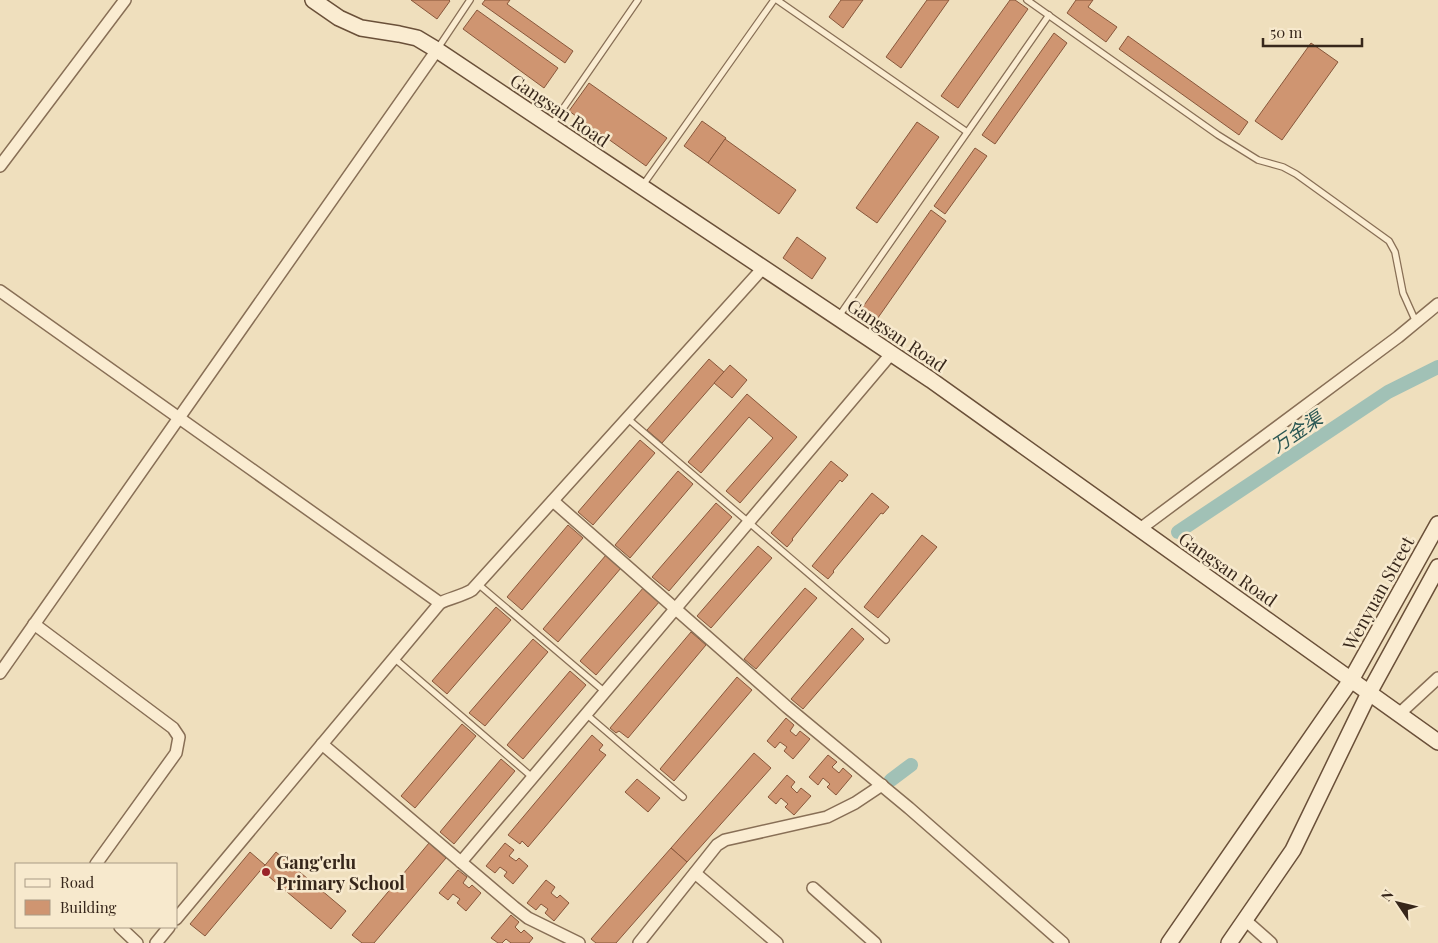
<svg xmlns="http://www.w3.org/2000/svg" width="1438" height="943" viewBox="0 0 1438 943" font-family="'Playfair Display','Noto Sans SC',serif">
<style>
.lines{fill:none;stroke-linecap:round;stroke-linejoin:round}
.canal{stroke:#a1c1b6;stroke-width:14}
.building{fill:#cf9571;stroke:#88573b}
.lane-casing{stroke:#886f56;stroke-width:8}
.street-casing{stroke:#886f56;stroke-width:14}
.secondary-casing{stroke:#6a5039;stroke-width:18}
.lane{stroke:#faecd1;stroke-width:5.5}
.street{stroke:#faecd1;stroke-width:11}
.secondary{stroke:#faecd1;stroke-width:15}
.poi-dot{fill:#9a2328;stroke:#f7e9cd;stroke-width:2}
.labels{text-anchor:middle;dominant-baseline:central;stroke-width:5;stroke-linejoin:round;paint-order:stroke}
.street-label{font-size:18px;fill:#37271b;stroke:#f7e9cd}
.poi-label{font-size:18px;font-weight:bold;fill:#37271b;stroke:#f7e9cd;text-anchor:start}
.water-label{font-size:19px;font-style:italic;fill:#2a5753;stroke:#f7e9cd}
</style>
<rect width="100%" height="100%" fill="#efdfbd"/>
<g class="lines">
<!-- canal -->
<g class="canal">
<polyline points="1178,532 1388,392 1438,367"/>
<polyline points="891,780 911,765"/>
</g>
</g>
<!-- building -->
<g class="building">
<polygon points="411,0 449,0 450,1 437,19"/>
<polygon points="485,0 510,0 507,4 573,51 565,63 482,4"/>
<polygon points="841,0 863,0 843,28 829,17"/>
<polygon points="927,0 949,0 901,68 886,57"/>
<polygon points="1010,0 1015,0 1028,9 958,108 941,96"/>
<polygon points="1076,0 1093,0 1088,7 1117,27 1106,42 1067,13"/>
<polygon points="477,10 558,68 544,88 463,29"/>
<polygon points="1054,33 1067,43 995,144 982,135"/>
<polygon points="1128,36 1248,122 1239,135 1119,49"/>
<polygon points="1311,43 1338,62 1282,140 1255,121"/>
<polygon points="589,83 667,138 646,166 569,111"/>
<polygon points="702,121 726,138 708,163 684,146"/>
<polygon points="917,122 939,137 877,223 856,208"/>
<polygon points="725,139 796,190 779,214 708,163"/>
<polygon points="975,148 987,156 945,214 934,206"/>
<polygon points="931,210 946,221 875,322 860,311"/>
<polygon points="797,237 826,258 812,279 783,258"/>
<polygon points="709,359 724,372 662,443 647,430"/>
<polygon points="730,365 747,380 732,398 714,383"/>
<polygon points="747,394 797,437 740,503 726,491 773,438 749,417 701,473 688,462"/>
<polygon points="640,440 655,453 593,525 578,512"/>
<polygon points="831,461 848,475 842,482 840,480 792,539 793,540 787,547 771,533"/>
<polygon points="678,471 693,484 630,558 615,545"/>
<polygon points="872,493 889,507 883,514 881,513 833,571 834,572 828,579 812,566"/>
<polygon points="716,503 732,517 669,591 652,577"/>
<polygon points="568,525 583,538 522,610 507,597"/>
<polygon points="922,535 937,547 878,618 864,607"/>
<polygon points="758,546 772,558 711,628 697,616"/>
<polygon points="606,555 621,568 558,642 543,629"/>
<polygon points="644,587 660,601 596,675 580,661"/>
<polygon points="805,588 817,598 756,669 744,659"/>
<polygon points="496,607 511,620 447,694 432,681"/>
<polygon points="852,628 864,639 803,709 791,699"/>
<polygon points="691,632 706,645 628,738 619,731 616,733 610,728"/>
<polygon points="533,639 548,652 485,726 469,713"/>
<polygon points="570,671 586,685 523,759 507,745"/>
<polygon points="737,677 752,690 674,781 660,769"/>
<polygon points="786,718 794,725 790,731 796,736 800,731 810,739 793,759 784,751 787,747 780,742 775,748 767,741"/>
<polygon points="462,724 476,736 415,808 401,796"/>
<polygon points="592,735 603,745 599,750 606,755 528,847 522,841 520,844 508,835"/>
<polygon points="754,753 771,768 687,862 671,848"/>
<polygon points="828,755 837,762 832,767 839,773 843,768 852,776 836,795 827,787 830,784 823,778 818,785 809,777"/>
<polygon points="501,759 515,771 454,844 440,832"/>
<polygon points="787,775 795,782 791,787 797,793 801,788 811,796 794,815 785,807 788,804 781,798 776,804 768,797"/>
<polygon points="637,779 660,798 648,812 625,792"/>
<polygon points="429,843 446,858 374,943 362,943 352,935"/>
<polygon points="505,843 514,850 509,856 516,861 519,858 528,866 513,884 504,876 507,872 500,867 495,873 486,866"/>
<polygon points="671,848 687,862 616,943 596,943 591,939"/>
<polygon points="250,852 265,865 205,936 190,924"/>
<polygon points="276,852 346,911 331,929 261,870"/>
<polygon points="458,870 467,877 463,883 469,888 472,885 481,893 466,911 457,903 460,899 453,894 448,900 439,893"/>
<polygon points="546,880 555,887 551,893 557,898 560,895 569,903 554,921 545,913 548,909 541,904 536,910 527,903"/>
<polygon points="511,915 519,922 515,927 521,933 524,930 533,938 529,943 511,943 506,939 502,943 498,943 491,938"/>
</g>
<g class="lines">
<defs>
<g id="lane">
<polyline points="777,0 967,132"/>
<polyline points="1027,0 1218,135 1258,160 1283,167 1296,174 1389,241 1395,252 1403,293 1416,322"/>
<polyline points="438,48 470,0"/>
<polyline points="551,126 638,0"/>
<polyline points="643,185 774,0"/>
<polyline points="839,316 1049,15"/>
<polyline points="627,418 886,640"/>
<polyline points="478,584 605,692"/>
<polyline points="394,658 532,777"/>
<polyline points="586,714 683,797"/>
</g>
<g id="street">
<polyline points="0,166 125,0"/>
<polyline points="0,291 440,603"/>
<polyline points="553,501 787,707 909,808 1063,943"/>
<polyline points="1140,529 1398,337 1438,304"/>
<polyline points="34,624 173,728 179,737 176,753 96,864"/>
<polyline points="0,673 437,50"/>
<polyline points="1399,714 1438,678"/>
<polyline points="322,744 514,907 528,918 579,943"/>
<polyline points="461,862 891,354"/>
<polyline points="695,873 777,943"/>
<polyline points="813,888 875,943"/>
<path d="M176,919L440,603C450,598 462,596 472,590L763,268"/>
<polyline points="1245,920 1271,943"/>
<polyline points="120,927 137,943"/>
<polyline points="156,943 169,927"/>
<polyline points="639,943 717,845 725,840 827,817 855,803 882,785"/>
</g>
<g id="secondary">
<polyline points="313,0 339,18 361,28 399,34 417,38 437,50 931,380 1438,742"/>
<polyline points="1169,943 1351,680 1438,524"/>
<polyline points="1229,943 1293,850 1369,693 1438,567"/>
</g>
</defs>
<!-- lane casing -->
<use href="#lane" class="lane-casing"/>
<!-- street casing -->
<use href="#street" class="street-casing"/>
<!-- secondary casing -->
<use href="#secondary" class="secondary-casing"/>
<!-- lane -->
<use href="#lane" class="lane"/>
<!-- street -->
<use href="#street" class="street"/>
<!-- secondary -->
<use href="#secondary" class="secondary"/>
</g>
<!-- markers -->
<circle class="poi-dot" cx="266" cy="872" r="5"/>
<g class="labels">
<!-- street labels -->
<g class="street-label">
<text transform="translate(560 110) rotate(34)">Gangsan Road</text>
<text transform="translate(897 335) rotate(34)">Gangsan Road</text>
<text transform="translate(1228 569) rotate(35)">Gangsan Road</text>
<text transform="translate(1378 593) rotate(-61)">Wenyuan Street</text>
</g>
<!-- poi labels -->
<g class="poi-label">
<text x="276" y="862">Gang'erlu<tspan x="276" dy="21">Primary School</tspan></text>
</g>
<!-- water labels -->
<g class="water-label">
<text transform="translate(1296 431) rotate(-34)">万金渠</text>
</g>
</g>
<!-- legend -->
<rect x="15" y="863" width="162" height="65" fill="#f7e9cd" stroke="#aa9b86"/>
<rect x="25" y="879" width="25" height="8" fill="#faecd1" stroke="#aa9b86"/>
<text x="60" y="888" font-size="15" fill="#37271b">Road</text>
<rect x="25" y="900" width="25" height="15" fill="#cf9571" stroke="#aa9b86"/>
<text x="60" y="913" font-size="15" fill="#37271b">Building</text>
<!-- north arrow -->
<g transform="translate(1398 903) rotate(305)" stroke="#f7e9cd" stroke-width="4" paint-order="stroke">
<path d="M0-4L9 19L0 12L-9 19Z" fill="#37271b"/>
<text y="-8" font-size="14" font-weight="bold" text-anchor="middle" fill="#37271b">N</text>
</g>
<!-- scale -->
<path d="M1263 38v8h99v-8" fill="none" stroke="#37271b" stroke-width="2.5"/>
<text x="1270" y="38" font-size="15" fill="#37271b" stroke="#f7e9cd" stroke-width="4" paint-order="stroke">50 m</text>
</svg>
